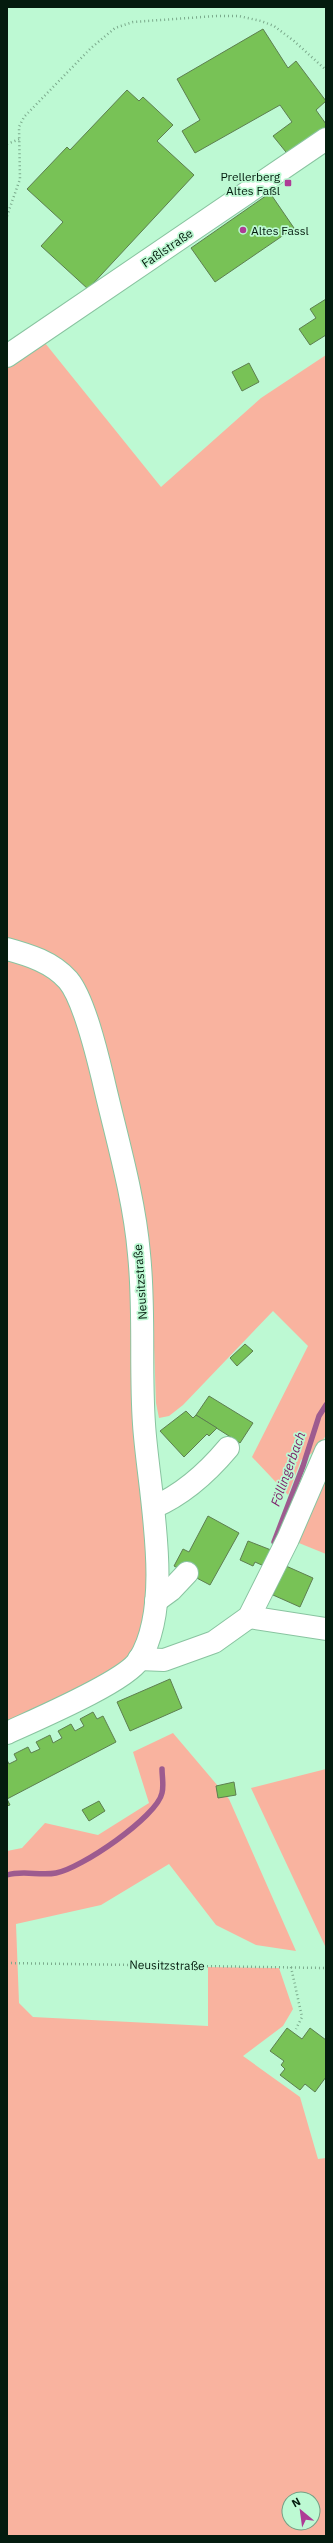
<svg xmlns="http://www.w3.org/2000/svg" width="333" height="2543" viewBox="0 0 333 2543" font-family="'IBM Plex Sans',sans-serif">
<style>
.green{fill:#f9b39f;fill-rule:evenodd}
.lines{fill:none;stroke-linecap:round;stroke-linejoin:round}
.stream{stroke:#9d5b8f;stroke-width:5.5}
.building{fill:#78c256;stroke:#5d7f50}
.minor-casing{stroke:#89c4a0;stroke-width:24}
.path{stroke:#7baa8c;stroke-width:2.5;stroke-dasharray:1 3;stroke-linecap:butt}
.minor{stroke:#fff;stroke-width:22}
.poi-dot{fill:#ae3c96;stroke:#bdf9d3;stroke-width:1.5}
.labels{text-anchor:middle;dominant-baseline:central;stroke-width:3.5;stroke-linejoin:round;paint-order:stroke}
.poi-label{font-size:12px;fill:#041b0e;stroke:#bdf9d3;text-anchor:end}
.street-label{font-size:12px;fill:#041b0e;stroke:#bdf9d3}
.water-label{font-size:13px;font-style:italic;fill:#7e206b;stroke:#bdf9d3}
</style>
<rect width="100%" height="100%" fill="#bdf9d3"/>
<!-- green -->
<g class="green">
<polygon points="45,343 161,487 261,398 326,355 326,1435 317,1450 301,1460 288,1495 252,1457 308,1346 273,1311 183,1405 169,1416 159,1418 156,1403 151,1260 116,1099 123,1210 134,1282 145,1502 147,1612 136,1647 119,1669 7,1725 7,367"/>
<polygon points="326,1460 326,1554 294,1541"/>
<path d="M173,1733L229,1799L296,1951L256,1945L216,1925L169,1864L101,1905L16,1924L19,2003L33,2017L208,2026V1967L279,1968L293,2009L283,2026L243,2056L300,2097L318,2159L326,2158V2536H7V1851L22,1848L45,1823L98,1835L149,1803L133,1752ZM289,2499H313V2523H289Z"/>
<polygon points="326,1769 326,1948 251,1788"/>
</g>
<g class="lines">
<!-- stream -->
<g class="stream">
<polyline points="274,1542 303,1466 319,1416 326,1405"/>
<path d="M7,1875C23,1870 40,1876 56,1873C80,1869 157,1817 162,1793C164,1786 162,1776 162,1769"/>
</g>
</g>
<!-- building -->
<g class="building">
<polygon points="263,29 288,68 296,61 326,101 316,110 326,124 326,129 290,157 273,136 292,122 280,105 195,153 182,131 200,120 177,79"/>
<polygon points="127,90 139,101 143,97 173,125 157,141 194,175 88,289 41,246 63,222 27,189 67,147 70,150"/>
<polygon points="270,193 294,228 215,282 191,248"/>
<polygon points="326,299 326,335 310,345 299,329 316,318 310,309"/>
<polygon points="249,363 259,382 242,391 232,372"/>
<polygon points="245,1344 253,1351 237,1366 230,1358"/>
<polygon points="209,1396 253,1423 240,1443 196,1415"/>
<polygon points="186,1411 193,1418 196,1415 217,1428 209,1436 207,1434 184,1457 160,1431"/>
<polygon points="208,1516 239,1533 210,1585 174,1566 183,1549 189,1552"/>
<polygon points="248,1541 271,1550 264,1566 255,1562 253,1566 240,1560"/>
<polygon points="286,1566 313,1578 300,1607 273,1595"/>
<polygon points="170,1679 182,1708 130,1731 117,1702"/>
<polygon points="93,1712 97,1719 103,1716 116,1742 7,1799 10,1805 7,1806 7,1760 9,1764 17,1760 14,1754 28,1747 31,1753 40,1749 36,1742 50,1735 53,1743 62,1738 58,1731 71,1724 75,1731 84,1726 80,1719"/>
<polygon points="234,1782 236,1795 218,1798 216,1786"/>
<polygon points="99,1801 105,1811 89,1821 82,1810"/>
<polygon points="287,2028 302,2039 310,2028 326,2040 326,2077 315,2092 305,2084 300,2090 280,2075 285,2069 281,2065 284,2061 270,2051"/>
</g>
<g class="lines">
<defs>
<g id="minor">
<polyline points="7,356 326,139"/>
<path d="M7,949C29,955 52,962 68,980C84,999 97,1054 103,1079C116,1136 134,1195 139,1254C145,1311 140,1368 144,1424C148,1489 175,1603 139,1660C125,1682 35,1720 7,1733"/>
<path d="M154,1507C184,1494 207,1473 228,1448"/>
<polyline points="156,1601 171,1590 187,1573"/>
<polyline points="249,1617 326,1629"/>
<polyline points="139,1659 164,1660 214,1642 249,1617 288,1539 326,1451"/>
</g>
</defs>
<!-- minor casing -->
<use href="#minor" class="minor-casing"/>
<!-- path -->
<g class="path">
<polyline points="7,144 20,139"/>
<polyline points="7,216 20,179 19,127 24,117 91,48 115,28 133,22 216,16 239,16 261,21 274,26 294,41 326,70"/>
<polyline points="7,1963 326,1968"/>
<polyline points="291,1967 302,2017 296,2029"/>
</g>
<!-- minor -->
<use href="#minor" class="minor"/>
</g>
<!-- markers -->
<g class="poi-dot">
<rect x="284" y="179" width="8" height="8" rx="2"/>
<circle cx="243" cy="230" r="4"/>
</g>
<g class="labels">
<!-- poi labels -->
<g class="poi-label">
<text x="280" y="176">Prellerberg<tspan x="280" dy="14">Altes Faßl</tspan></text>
<text x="251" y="230" text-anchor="start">Altes Fassl</text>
</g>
<!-- street labels -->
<g class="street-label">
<text transform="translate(167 248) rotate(-34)">Faßlstraße</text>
<text transform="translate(140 1282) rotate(-94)">Neusitzstraße</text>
<text transform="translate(167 1965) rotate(1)">Neusitzstraße</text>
</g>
<!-- water labels -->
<g class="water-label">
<text transform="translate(288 1469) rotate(-70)">Föllingerbach</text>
</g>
</g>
<!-- border -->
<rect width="333" height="2543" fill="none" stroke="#041b0e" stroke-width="16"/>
<!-- north arrow -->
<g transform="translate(301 2511) rotate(331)"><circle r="19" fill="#bdf9d3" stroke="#73a084"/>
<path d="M0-3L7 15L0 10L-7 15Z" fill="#ae3c96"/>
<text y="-6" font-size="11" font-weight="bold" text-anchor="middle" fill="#041b0e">N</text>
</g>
</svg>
